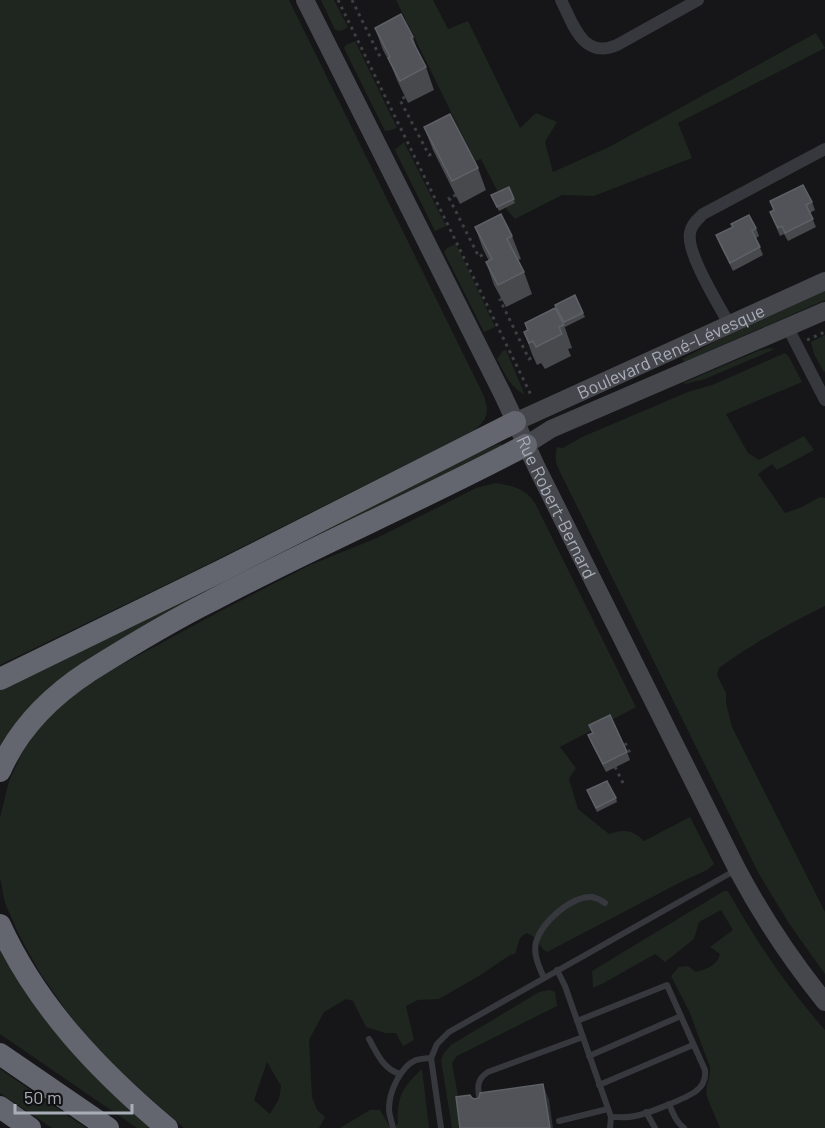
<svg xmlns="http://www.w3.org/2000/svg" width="825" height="1128" viewBox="0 0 825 1128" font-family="Barlow,sans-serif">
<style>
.green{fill:#1e261f;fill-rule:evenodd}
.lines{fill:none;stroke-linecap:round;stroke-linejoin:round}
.path{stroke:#3d3f44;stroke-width:3;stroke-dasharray:3 4.5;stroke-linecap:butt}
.lane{stroke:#37383d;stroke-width:6}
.street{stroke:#37383d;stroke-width:12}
.secondary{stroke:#45474d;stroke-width:18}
.highway{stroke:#63666e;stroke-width:22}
.wall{fill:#47494d}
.shaded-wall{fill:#2f3033}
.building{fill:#525359;stroke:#5f6168;stroke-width:1.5}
.labels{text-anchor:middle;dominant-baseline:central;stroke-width:5;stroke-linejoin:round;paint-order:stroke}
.street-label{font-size:18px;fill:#a8adb8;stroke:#111113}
</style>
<rect width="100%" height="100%" fill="#161618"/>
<!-- green -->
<g class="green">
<path d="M0,0H289L483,394C490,411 488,420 473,431L188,574L0,665Z"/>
<polygon points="321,0 334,0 348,27 341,31 335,30"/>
<polygon points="396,0 433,0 448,29 468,21 520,128 536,113 557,122 545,142 553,172 609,147 816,33 825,48 678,123 692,158 594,196 562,195 515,219 507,210 481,159 475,161"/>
<polygon points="355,41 397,128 391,130 385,131 344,48 346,45"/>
<polygon points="404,142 446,226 435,231 395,150"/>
<polygon points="456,244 495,327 484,332 444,252 447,248"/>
<polygon points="825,290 825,300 684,362 682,359 737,330"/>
<polygon points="825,335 825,371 824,372 814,354 811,342"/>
<polygon points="769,348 775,349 705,379 685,384 683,383 758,351"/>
<path d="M506,350L525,395C510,387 505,374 497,359L503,351Z"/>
<path d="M785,353L789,357L802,382L726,414L748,453L759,460L804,436L814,450L777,470L772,464L758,474L785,513L802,507L820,497L825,498V606C788,624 752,644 719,668L717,675L726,693V703L732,727L825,912V974L790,925L759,874L559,470C555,461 555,456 557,447L563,448L582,437L688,392L712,385Z"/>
<polygon points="501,443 502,447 127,640 0,755 0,686 469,456"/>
<path d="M495,483C511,485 526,489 535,503L636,707L560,747L576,768L569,779L578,809L609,834C625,829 632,830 644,841L690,817L714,864L707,870L683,881L547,952C537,946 539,937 526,933L520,938L515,954L510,955L479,976L439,999L418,1000L406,1006L414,1040L403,1046L396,1033H385L366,1027L353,1001L346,999L324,1012L309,1040L312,1097L317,1110L325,1117L319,1128H184L120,1072L87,1037L65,1009L40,973L19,935L5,903L0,878V818L9,781L22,753L41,725L62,704L93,680L226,608L310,565L377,538L476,488ZM267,1062L281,1086L279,1099L270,1114L254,1100Z"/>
<path d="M724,891H728C756,941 787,987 825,1030V1128H720C717,1119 709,1104 707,1096C705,1085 711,1077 710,1067L689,1011L671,976L679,967L688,966L696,972C707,969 718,965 720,954L710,947L733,930L721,910L699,922L694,939L665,962L655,954L602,984L593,988L592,971Z"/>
<polygon points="0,942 156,1128 137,1128 0,1034"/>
<polygon points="550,990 555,992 557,1006 457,1056 452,1063 464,1128 452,1128 441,1060 444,1053 451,1045 539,992"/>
<polygon points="0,1069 86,1128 52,1128 0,1093"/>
<path d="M422,1069L429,1128H340L370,1110H380L390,1127L398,1124C397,1096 402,1088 422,1069Z"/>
</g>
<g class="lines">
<!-- path -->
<g class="path">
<polyline points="338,0 532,397"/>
<polyline points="352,0 379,55 385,53"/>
<polyline points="405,97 400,100 429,155 434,153"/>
<polyline points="456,195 449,198 479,257 485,253"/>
<polyline points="502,299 500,300 529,359 533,357"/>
<polyline points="807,340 825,332"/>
<polyline points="625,743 630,753"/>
<polyline points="615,767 625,787"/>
</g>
<!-- lane -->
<g class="lane">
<polyline points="557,970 565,986 611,1117 610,1128"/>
<path d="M544,978C539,967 533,954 536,942C542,922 571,896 592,897C597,898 601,900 605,903"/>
<path d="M577,1021L667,985L705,1070C706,1079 703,1086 696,1091C687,1098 647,1114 635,1116C627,1118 619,1117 611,1117"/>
<path d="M369,1039C377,1053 383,1069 400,1074"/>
<polyline points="589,1056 681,1016"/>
<polyline points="599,1085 693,1045"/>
<path d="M480,1103C478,1090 475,1080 488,1072L583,1037"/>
<path d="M669,1104C673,1113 676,1122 684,1128"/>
<polyline points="646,1112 655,1128"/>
<polyline points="559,1121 608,1109"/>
<path d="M393,1128C392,1122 389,1115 389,1109C389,1092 400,1067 416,1060C421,1059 426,1058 431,1058"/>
<polyline points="441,1128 431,1058 437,1044 449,1032 734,871"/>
</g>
<!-- street -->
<g class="street">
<path d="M561,0C573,24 583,60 617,45L698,0"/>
<path d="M729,324C719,305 686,253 690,233C691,225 697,220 703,214L825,149"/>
<polyline points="788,328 825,400"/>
</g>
<!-- secondary -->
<g class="secondary">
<path id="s1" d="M305,0L502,393L537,468L737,869C762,916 791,960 825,1002"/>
<path id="s2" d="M515,422L825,281"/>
<polyline points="526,445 551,429 825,311"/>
</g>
<!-- highway -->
<g class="highway">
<polyline points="0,679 223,570 515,422"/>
<path d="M0,771C18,729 50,697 88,672C128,647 169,622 211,601C315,546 422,500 526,445"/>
<path d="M0,925C37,1006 99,1071 167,1128"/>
<polyline points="0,1054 108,1128"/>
<polyline points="0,1107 30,1128"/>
</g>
</g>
<!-- wall -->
<g class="wall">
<polygon points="375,28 413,37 418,53 426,67 434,90 408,103 397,80 391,65 383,50"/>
<polygon points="424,127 478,168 486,190 460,204 433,150"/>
<polygon points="509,187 515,203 499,211 493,199"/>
<polygon points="770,201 812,202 815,210 810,213 816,227 788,241 784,234 780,236 773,220 770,212 774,210"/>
<polygon points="475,227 512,236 521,259 518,260 524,272 532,294 506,307 494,285 486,262 489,261 483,249"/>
<polygon points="756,228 759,236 756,238 763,255 733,271 719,243 716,235"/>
<polygon points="556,309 583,313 585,317 565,327"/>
<polygon points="525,323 564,325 572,348 568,349 571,356 545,369 541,363 537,365 532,354 524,332 527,330"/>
<polygon points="589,725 627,752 630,760 606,772 591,743 588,735 592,733"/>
<polygon points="587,790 616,798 617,802 597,812"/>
</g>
<!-- shaded-wall -->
<polygon class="shaded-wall" points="543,1084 549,1100 553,1128 550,1128"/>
<!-- building -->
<g class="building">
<polygon points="401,14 413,37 411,38 426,67 400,81 388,58 390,57 375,28"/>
<polygon points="450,114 478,168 452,181 424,127"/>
<polygon points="803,185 812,202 806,205 813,219 785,233 782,226 778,228 770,212 774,210 770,201"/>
<polygon points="509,187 514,199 497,207 491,195"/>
<polygon points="501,214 512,236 507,239 524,272 498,285 486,262 492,259 475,227"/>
<polygon points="749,215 756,228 752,231 760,247 730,263 716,235 733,227 731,224"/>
<polygon points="575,295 583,313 564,322 555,305"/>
<polygon points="555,308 564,325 559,327 562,334 536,347 533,341 529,343 524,332 528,330 525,323"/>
<polygon points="610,715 627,752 603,764 588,735 593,733 589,725"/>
<polygon points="607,781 616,798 596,808 587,790"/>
<polygon points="543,1084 550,1128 460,1128 456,1097 470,1095 472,1098 475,1099 479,1098 480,1093"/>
</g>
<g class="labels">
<!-- street labels -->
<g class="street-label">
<text stroke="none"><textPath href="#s2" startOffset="171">Boulevard René-Lévesque</textPath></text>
<text stroke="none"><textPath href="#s1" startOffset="566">Rue Robert-Bernard</textPath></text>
</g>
</g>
<!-- scale -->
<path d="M15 1104v9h117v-9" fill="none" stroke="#a8adb8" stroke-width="3"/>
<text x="24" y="1104" font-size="18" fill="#a8adb8" stroke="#111113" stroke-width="4.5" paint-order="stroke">50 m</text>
</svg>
